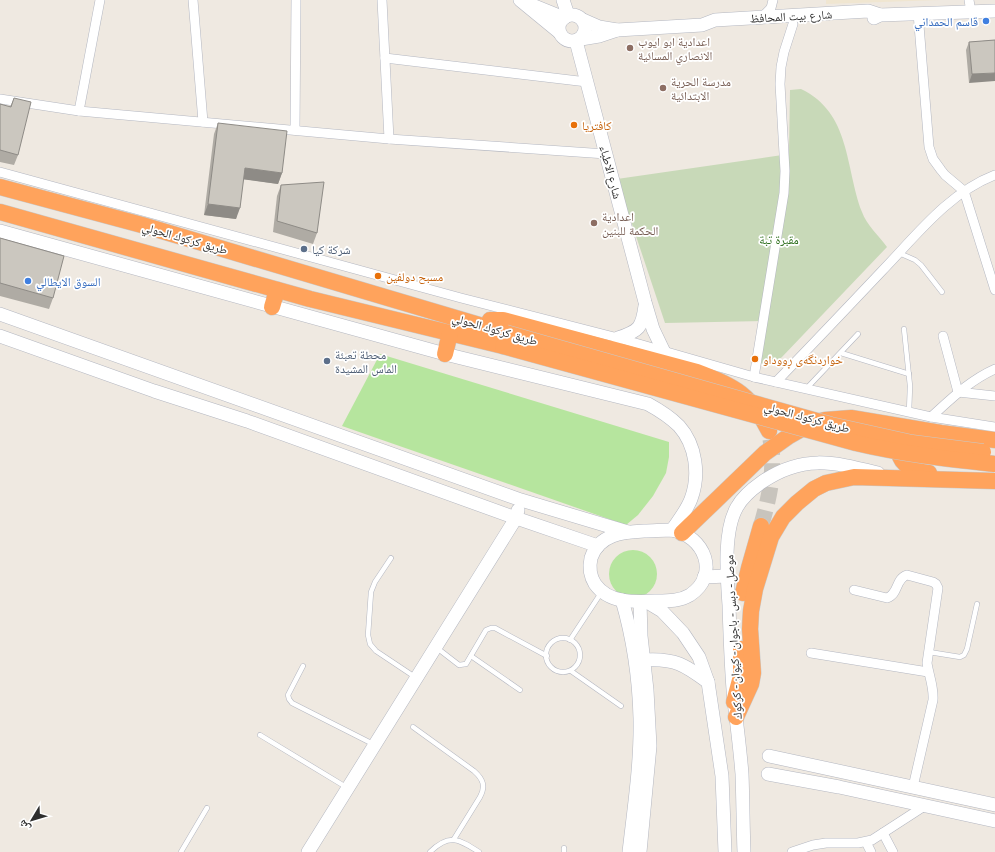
<svg xmlns="http://www.w3.org/2000/svg" width="995" height="852" viewBox="0 0 995 852" font-family="'PT Sans','Noto Naskh Arabic',sans-serif">
<style>
.education{fill:#f0e6d1}
.green{fill:#b6e59e}
.cemetery{fill:#c8d9b8}
.lines{fill:none;stroke-linecap:round;stroke-linejoin:round}
.highway-tunnel{stroke:#c8c4bd;stroke-width:16;stroke-dasharray:16 8;stroke-linecap:butt}
.lane-casing{stroke:#b4b7c1;stroke-width:5.5}
.street-casing{stroke:#b4b7c1;stroke-width:10}
.secondary-casing{stroke:#b4b7c1;stroke-width:14}
.highway-casing{stroke:#c9c9c9;stroke-width:17}
.lane{stroke:#fff;stroke-width:4.5}
.street{stroke:#fff;stroke-width:9}
.secondary{stroke:#fff;stroke-width:13}
.highway{stroke:#ffa35c;stroke-width:16}
.highway-bridge-casing{stroke:#c9c9c9;stroke-width:17;stroke-linecap:butt}
.highway-bridge{stroke:#ffa35c;stroke-width:16}
.wall{fill:#afaba4}
.shaded-wall{fill:#8e8b86}
.building{fill:#cbc7bf;stroke:#8e8b86}
.shop-dot{fill:#3f7fe0;stroke:#fff;stroke-width:1.5}
.education-dot{fill:#8d6e63;stroke:#fff;stroke-width:1.5}
.food-dot{fill:#e8710a;stroke:#fff;stroke-width:1.5}
.service-dot{fill:#5c6f8a;stroke:#fff;stroke-width:1.5}
.labels{text-anchor:middle;dominant-baseline:central;stroke-width:3.5;stroke-linejoin:round;paint-order:stroke}
.street-label{font-size:12px;fill:#2e2e2e;stroke:#fff}
.shop-label{font-size:12px;fill:#366cbe;stroke:#fff;text-anchor:end}
.education-label{font-size:12px;fill:#785e54;stroke:#fff;text-anchor:start}
.food-label{font-size:12px;fill:#c56008;stroke:#fff;text-anchor:start}
.park-label{font-size:12px;fill:#2c6e1b;stroke:#fff}
.service-label{font-size:12px;fill:#4e5e75;stroke:#fff;text-anchor:start}
</style>
<rect width="100%" height="100%" fill="#efe9e1"/>
<!-- education -->
<polygon class="education" points="826,0 940,0 826,4"/>
<!-- green -->
<g class="green">
<polygon points="380,354 669,442 669,457 666,473 653,496 638,515 626,525 342,426"/>
<circle cx="633" cy="574" r="24"/>
</g>
<!-- cemetery -->
<path class="cemetery" d="M801,89C851,113 845,167 862,212C866,224 879,236 887,247L782,357L773,365L766,367L761,363L767,321L665,323L617,179L789,154L790,90Z"/>
<g class="lines">
<!-- highway-tunnel -->
<path class="highway-tunnel" d="M761,526C771,492 776,465 769,431"/>
<defs>
<g id="lane">
<polyline points="899,253 915,260 921,265 942,292"/>
<polyline points="904,329 910,386 909,412"/>
<polyline points="841,353 909,374"/>
<polyline points="806,389 858,334"/>
<polyline points="391,558 375,582 371,592 368,635 370,644 376,651 415,677"/>
<circle cx="563" cy="655" r="17"/>
<polyline points="570,640 601,593"/>
<polyline points="437,648 459,665 466,664 486,630 491,628 495,628 547,656"/>
<polyline points="929,652 960,657 964,655 967,649 977,604"/>
<polyline points="471,656 520,690"/>
<polyline points="303,666 288,695 289,699 292,703 373,744"/>
<polyline points="571,671 621,706"/>
<path d="M413,727L474,771C483,779 486,786 480,797L454,839"/>
<polyline points="260,735 346,787"/>
<polyline points="181,852 207,808"/>
<path d="M430,852C449,833 459,839 479,852"/>
<polyline points="564,852 564,848"/>
</g>
<g id="street">
<polyline points="193,0 203,122"/>
<polyline points="382,0 389,139"/>
<polyline points="969,0 971,12"/>
<polyline points="918,13 929,147 933,159 941,170 945,175 964,191 995,290"/>
<polyline points="762,17 771,8 773,0"/>
<polyline points="385,58 587,82"/>
<polyline points="0,99 79,111 389,139 606,154"/>
<polyline points="79,111 100,0"/>
<polyline points="295,130 296,0"/>
<polyline points="0,172 461,298 618,338 754,377 931,417 995,427"/>
<polyline points="943,336 958,392 995,396"/>
<polyline points="754,377 784,193 785,171 780,84 781,67 784,52 793,24"/>
<path d="M776,382C811,346 846,309 881,272C915,237 948,193 995,175"/>
<path d="M931,417C951,399 970,380 995,369"/>
<path d="M854,590L887,598C899,594 895,579 907,575L933,582L936,584L938,588L927,663C929,676 934,687 933,700L913,787"/>
<polyline points="811,653 928,672"/>
<polyline points="883,833 893,852"/>
<polyline points="866,842 871,852"/>
<polyline points="792,852 813,845 826,843 858,843 872,840 926,805"/>
</g>
<g id="secondary">
<polyline points="520,0 559,32"/>
<polyline points="563,0 568,15"/>
<polyline points="532,5 564,18"/>
<circle cx="572" cy="28" r="13"/>
<polyline points="874,18 880,15 995,11"/>
<polyline points="583,20 599,27 617,30 702,25 715,20 868,11 880,15"/>
<polyline points="581,39 599,36 617,30"/>
<polyline points="576,41 645,302 653,329 664,352"/>
<path d="M0,231L445,354L648,404C659,410 670,417 679,426C696,445 700,475 691,499C687,510 678,521 672,530"/>
<polyline points="0,314 521,500 628,532"/>
<polyline points="0,336 154,391 247,421 516,518 598,546"/>
<path d="M618,338C639,331 642,328 645,306"/>
<path d="M672,530C705,536 720,575 690,595C680,601 669,601 657,601C636,602 609,604 595,584C590,576 589,567 591,558C599,534 623,532 644,531C653,531 662,530 672,530Z"/>
<polyline points="704,577 727,576"/>
<path d="M622,600C633,638 639,678 640,718C641,762 634,808 629,852"/>
<polyline points="640,602 641,636 647,690 650,746 640,852"/>
<polyline points="647,602 662,611 683,633 699,657 708,682 722,776 725,852"/>
<path d="M644,660C675,658 685,665 708,682"/>
<polyline points="769,756 995,805"/>
<polyline points="768,774 839,787 995,821"/>
<polyline points="308,852 516,518 518,510"/>
<path d="M744,852C743,826 743,800 742,774C740,749 737,725 734,701C731,669 730,637 729,605C727,577 723,531 737,507C743,496 752,489 762,482C803,454 833,462 878,473"/>
</g>
<g id="highway">
<polyline points="0,187 142,225 506,333"/>
<polyline points="0,212 310,299 503,346"/>
<polyline points="272,307 277,290"/>
<path d="M490,320H503L697,372C735,386 751,395 769,431"/>
<polyline points="445,354 450,333"/>
<path d="M905,441L899,452C901,467 916,471 929,473"/>
<polyline points="682,533 765,453 789,436 812,423 825,420 851,418 941,433 995,440"/>
<polyline points="743,593 749,568 761,526"/>
<polyline points="734,702 741,676 741,649"/>
<polyline points="736,717 751,684 753,673 750,629 751,611 755,589 771,537 783,517 797,503 814,489 826,483 854,477 995,481"/>
</g>
</defs>
<!-- lane casing -->
<use href="#lane" class="lane-casing"/>
<!-- street casing -->
<use href="#street" class="street-casing"/>
<!-- secondary casing -->
<use href="#secondary" class="secondary-casing"/>
<!-- highway casing -->
<use href="#highway" class="highway-casing"/>
<!-- lane -->
<use href="#lane" class="lane"/>
<!-- street -->
<use href="#street" class="street"/>
<!-- secondary -->
<use href="#secondary" class="secondary"/>
<!-- highway -->
<use href="#highway" class="highway"/>
<defs>
<g id="highway-bridge">
<polyline points="506,333 831,425 912,443 983,452"/>
<path d="M503,346L856,443C902,454 949,459 995,464"/>
</g>
</defs>
<!-- highway-bridge casing -->
<use href="#highway-bridge" class="highway-bridge-casing"/>
<!-- highway-bridge -->
<use href="#highway-bridge" class="highway-bridge"/>
</g>
<!-- wall -->
<g class="wall">
<polygon points="995,40 969,83 966,50 969,42"/>
<polygon points="14,98 18,155 14,165 0,162 0,104 10,107"/>
<polygon points="218,123 282,173 278,184 243,179 236,219 204,215 214,134"/>
<polygon points="281,185 317,233 313,244 273,232 277,196"/>
<polygon points="0,238 53,298 49,309 0,296"/>
</g>
<!-- shaded-wall -->
<g class="shaded-wall">
<polygon points="995,73 995,81 969,83 972,74"/>
<polygon points="245,168 282,173 278,184 241,179"/>
<polygon points="208,204 240,208 236,219 204,215"/>
</g>
<!-- building -->
<g class="building">
<polygon points="995,40 995,73 972,74 969,42"/>
<polygon points="14,98 31,102 18,155 0,150 0,104 11,107"/>
<polygon points="218,123 287,131 282,173 245,168 240,208 208,204"/>
<polygon points="324,182 317,233 277,221 281,185"/>
<polygon points="0,238 64,256 53,298 0,283"/>
</g>
<!-- markers -->
<g class="shop-dot">
<circle cx="986" cy="21" r="4"/>
<circle cx="28" cy="281" r="4"/>
</g>
<g class="education-dot">
<circle cx="630" cy="48" r="4"/>
<circle cx="663" cy="88" r="4"/>
<circle cx="594" cy="223" r="4"/>
</g>
<g class="food-dot">
<circle cx="574" cy="125" r="4"/>
<circle cx="378" cy="276" r="4"/>
<circle cx="755" cy="359" r="4"/>
</g>
<g class="service-dot">
<circle cx="304" cy="249" r="4"/>
<circle cx="327" cy="361" r="4"/>
</g>
<g class="labels">
<!-- street labels -->
<g class="street-label">
<text transform="translate(791 16) rotate(-3)">شارع بيت المحافظ</text>
<text transform="translate(611 172) rotate(75)">شارع الاطباء</text>
<text transform="translate(185 238) rotate(16)">طريق كركوك الحولي</text>
<text transform="translate(495 329) rotate(16)">طريق كركوك الحولي</text>
<text transform="translate(807 417) rotate(15)">طريق كركوك الحولي</text>
<text transform="translate(733 637) rotate(-93)">موصل - دبس - باجوان - كيوان - كركوك</text>
</g>
<!-- shop labels -->
<g class="shop-label">
<text x="978" y="21">قاسم الحمداني</text>
<text x="36" y="281" text-anchor="start">السوق الايطالي</text>
</g>
<!-- education labels -->
<g class="education-label">
<text x="638" y="41">اعدادية ابو ايوب<tspan x="638" dy="14">الانصاري المسائية</tspan></text>
<text x="671" y="81">مدرسة الحرية<tspan x="671" dy="14">الابتدائية</tspan></text>
<text x="602" y="216">اعدادية<tspan x="602" dy="14">الحكمة للبنين</tspan></text>
</g>
<!-- food labels -->
<g class="food-label">
<text x="582" y="125">کافتریا</text>
<text x="386" y="276">مسبح دولفين</text>
<text x="763" y="359">خواردنگەی ڕووداو</text>
</g>
<!-- park labels -->
<g class="park-label">
<text x="779" y="239">مقبرة تبة</text>
</g>
<!-- service labels -->
<g class="service-label">
<text x="312" y="249">شركة كيا</text>
<text x="335" y="354">محطة تعبئة<tspan x="335" dy="14">الماس المشيدة</tspan></text>
</g>
</g>
<!-- north arrow -->
<g transform="translate(32 820) rotate(232)" stroke="#ffffff" stroke-width="3" paint-order="stroke">
<path d="M0-3L7 15L0 10L-7 15Z" fill="#2e2e2e"/>
<text y="-6" font-size="11" font-weight="bold" text-anchor="middle" fill="#2e2e2e">ش</text>
</g>
</svg>
